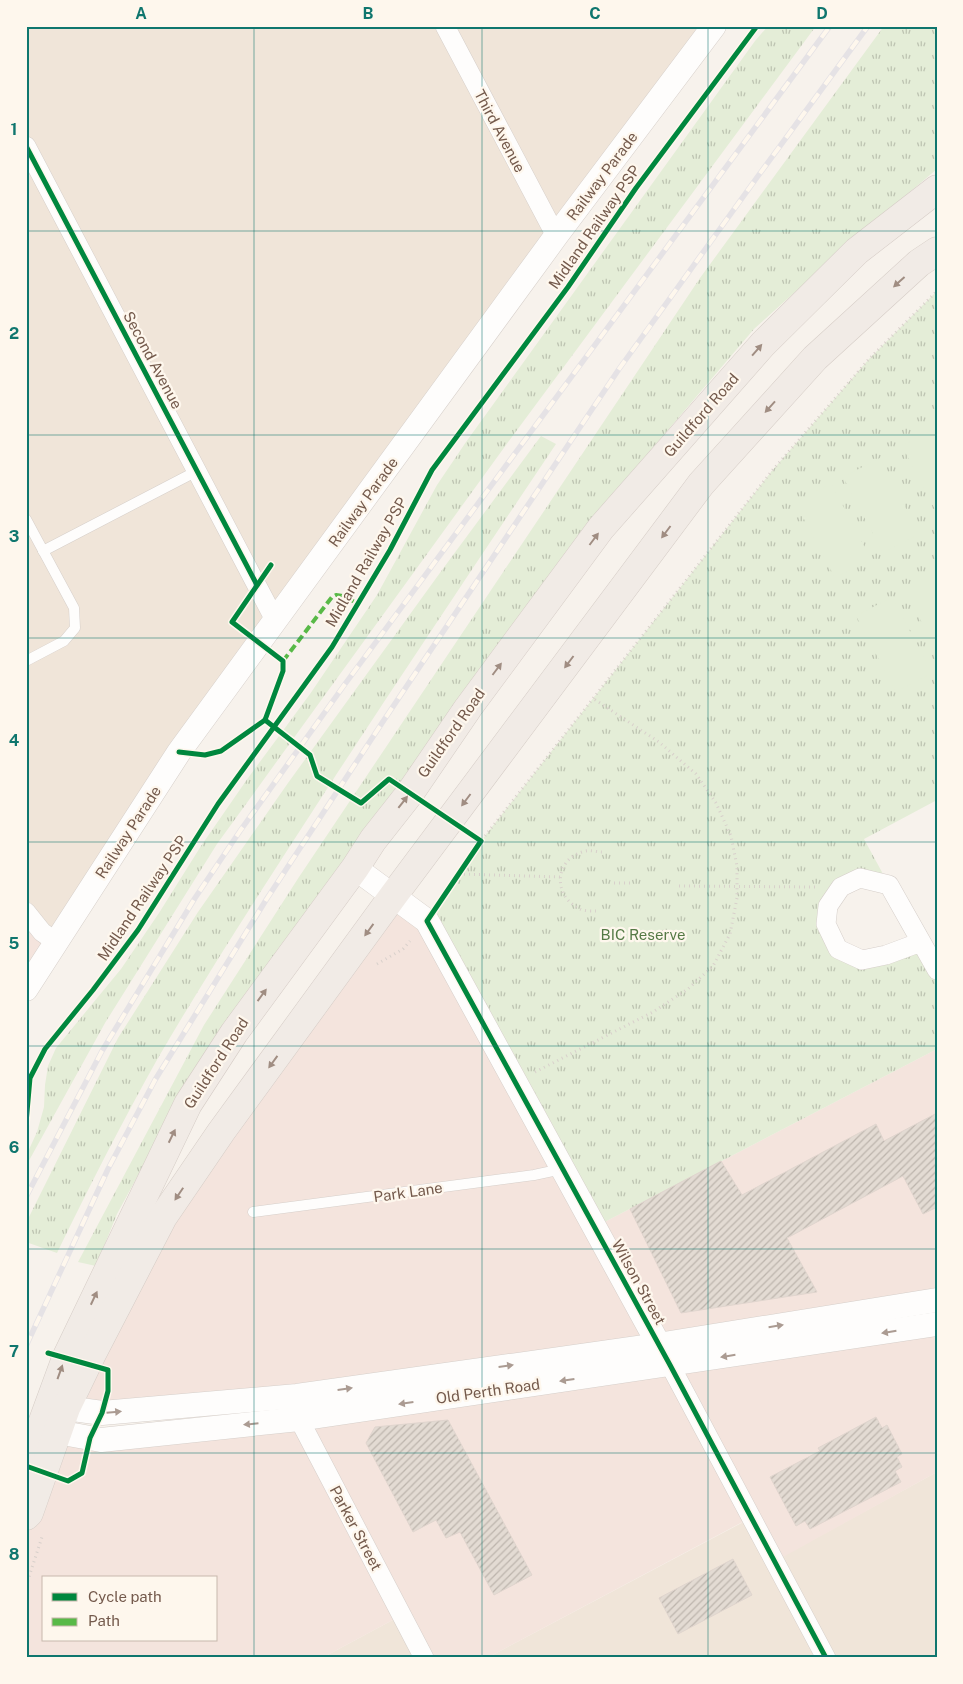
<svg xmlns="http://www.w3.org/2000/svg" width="963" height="1684" viewBox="0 0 963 1684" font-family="'Public Sans',sans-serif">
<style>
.residential{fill:#f0e5d9}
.commercial{fill:#f4e4dd;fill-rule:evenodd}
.grass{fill:url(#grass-tufts)}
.garden{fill:#e4edd7}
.building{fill:url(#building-hatch);stroke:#e0d5ce}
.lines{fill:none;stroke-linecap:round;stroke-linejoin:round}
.service-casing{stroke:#d6cfca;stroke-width:11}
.minor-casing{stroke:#d6cfca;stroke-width:20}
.tertiary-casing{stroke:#d6cfca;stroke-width:25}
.trunk-casing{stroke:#d5ccc6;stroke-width:29}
.path{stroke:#d8d0cb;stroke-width:3;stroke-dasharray:1 4;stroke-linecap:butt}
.service{stroke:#fefdfc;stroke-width:10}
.minor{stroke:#fefdfc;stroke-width:19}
.tertiary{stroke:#fefdfc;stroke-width:24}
.trunk{stroke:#f1ebe6;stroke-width:28}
.rail-casing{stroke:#e5e2e5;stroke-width:5.5}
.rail{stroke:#fef7ed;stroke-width:4;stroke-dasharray:11;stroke-linecap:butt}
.quiet{stroke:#58b947;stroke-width:4;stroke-dasharray:8 4;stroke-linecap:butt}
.cycleway-casing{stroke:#fef7ed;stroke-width:8}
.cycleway{stroke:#00873e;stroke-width:5}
.oneway{fill:#a08d82}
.oneway2{fill:#ab9b92}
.grid{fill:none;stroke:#0f766e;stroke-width:1;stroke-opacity:0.55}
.labels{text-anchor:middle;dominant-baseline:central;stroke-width:4.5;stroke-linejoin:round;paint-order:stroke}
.street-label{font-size:15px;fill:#745a4c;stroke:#fef7ed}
.park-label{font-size:15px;fill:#547944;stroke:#fef7ed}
.neatline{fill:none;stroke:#0f766e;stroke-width:2}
.grid-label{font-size:16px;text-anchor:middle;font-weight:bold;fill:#0f766e}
</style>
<defs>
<pattern id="grass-tufts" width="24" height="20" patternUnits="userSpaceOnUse" patternTransform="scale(1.25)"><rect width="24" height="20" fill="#e4edd7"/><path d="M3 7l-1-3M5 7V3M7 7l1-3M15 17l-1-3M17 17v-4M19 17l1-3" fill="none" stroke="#bdc3b1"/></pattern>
<pattern id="building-hatch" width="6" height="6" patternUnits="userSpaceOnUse" patternTransform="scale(1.25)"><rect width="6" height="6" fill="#e3dbd3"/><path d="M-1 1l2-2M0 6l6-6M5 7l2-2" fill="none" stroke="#bdb5ad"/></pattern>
</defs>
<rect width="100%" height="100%" fill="#f7f2ec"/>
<!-- residential -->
<g class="residential">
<polygon points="26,26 714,26 56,942 26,898"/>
<polygon points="937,1472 937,1658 487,1658 751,1518 774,1561"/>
<polygon points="402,1615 424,1658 322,1658"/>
</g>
<!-- commercial -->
<g class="commercial">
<polygon points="393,896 427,921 595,1227 937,1049 937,1300 297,1396 66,1408 163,1217"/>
<polygon points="26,898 56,942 26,989"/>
<path d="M937,1324V1472L774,1562L750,1518L487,1658H424L402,1615L322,1658H26V1516L57,1432L101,1440ZM44,1578H216V1640H44Z"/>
</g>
<!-- grass -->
<g class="grass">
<polygon points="768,26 816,26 506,445 217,844 105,1023 26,1166 26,1156 37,1132 44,1107 45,1085 48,1066 56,1048 121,969 159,913 201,846 248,778 310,694 377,595 437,485 466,442 755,41"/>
<polygon points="884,26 937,26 937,169 847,245 754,329 656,444 559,566 174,1109 117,1214 96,1266 78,1262 204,1025 299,877 700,278"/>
<polygon points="937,291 937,800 864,839 889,885 841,887 826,924 862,960 921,942 937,970 937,1049 595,1227 427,921 481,841 771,472 869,359"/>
<path d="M541,436L556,444C482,554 409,664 336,775C276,868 214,962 158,1058C122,1122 89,1187 57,1253L26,1242V1223L118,1038L198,912L288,783L442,570Z"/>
</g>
<!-- garden -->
<g class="garden">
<polygon points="937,427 937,513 902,446"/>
<polygon points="880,458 919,534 883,553 843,477"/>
<polygon points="831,483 871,559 835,578 795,502"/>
<polygon points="937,574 937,652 905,590"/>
<polygon points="892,597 932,673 896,692 856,616"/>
</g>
<!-- building -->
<g class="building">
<polygon points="937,1113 937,1207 923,1214 903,1176 787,1238 817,1292 681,1313 630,1209 721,1161 742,1195 876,1124 884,1141"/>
<polygon points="876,1417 882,1428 887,1425 902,1454 897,1457 902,1467 895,1471 901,1482 810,1529 805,1521 796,1526 770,1477 820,1451 818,1448"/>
<polygon points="448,1420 532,1575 494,1595 460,1532 446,1538 436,1520 413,1532 366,1443 375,1427"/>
<polygon points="733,1559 752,1595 678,1634 659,1598"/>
</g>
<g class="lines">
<defs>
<g id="service">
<polyline points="26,519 74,608 75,628 64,641 26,661"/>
<polyline points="43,551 197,471"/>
<polyline points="253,1212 534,1175 562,1169"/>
</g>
<g id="minor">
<polyline points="445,26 556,236"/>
<polyline points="26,146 276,622"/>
<polyline points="26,912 42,932 56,942"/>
<polyline points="921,942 886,955 862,960 838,949 826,924 828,906 841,887 860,878 889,885 937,970"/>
<polyline points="670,1365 826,1658"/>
<polyline points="298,1407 299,1419 424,1658"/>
</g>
<g id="tertiary">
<polyline points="355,868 427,921 665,1356"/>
<polyline points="26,989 179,752 556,236 714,26"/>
<polyline points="50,1402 66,1408 102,1413 297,1396 659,1345 937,1300"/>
<polyline points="41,1429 101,1440 299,1419 937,1324"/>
</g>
<g id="trunk">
<polyline points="26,1467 66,1358 188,1104 234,1033 355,868 373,840 410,793 468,708 601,528 763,344 857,251 937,189"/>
<polyline points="26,1516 29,1513 66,1408 93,1352 163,1217 221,1132 393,896 701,484 815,358 919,263 937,251"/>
</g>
</defs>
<!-- service casing -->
<use href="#service" class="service-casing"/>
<!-- minor casing -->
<use href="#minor" class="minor-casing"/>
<!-- tertiary casing -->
<use href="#tertiary" class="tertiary-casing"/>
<!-- trunk casing -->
<use href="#trunk" class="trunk-casing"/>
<!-- path -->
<g class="path">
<polyline points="459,874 561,877"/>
<polyline points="614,883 634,883"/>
<polyline points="679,886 816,887"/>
<polyline points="440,902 481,841 771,472 869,359 937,291"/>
<path d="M596,911C591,911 584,911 580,909C551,895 555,857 586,851C591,850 597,852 602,852"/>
<polyline points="377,964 403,949 410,941"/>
<polyline points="535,1072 653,1012 688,989 713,966 730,934 737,898 737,866 731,836 716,803 696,774 659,742 594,699"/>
<polyline points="26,1586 42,1537"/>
</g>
<!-- service -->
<use href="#service" class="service"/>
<!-- minor -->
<use href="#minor" class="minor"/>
<!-- tertiary -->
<use href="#tertiary" class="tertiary"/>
<!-- trunk -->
<use href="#trunk" class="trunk"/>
<defs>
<g id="rail">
<polyline points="26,1197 102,1051 195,898 240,831 345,684 830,26"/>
<polyline points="26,1346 108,1169 155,1080 266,900 382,723 619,369 758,176 868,26"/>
</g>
</defs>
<!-- rail casing -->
<use href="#rail" class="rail-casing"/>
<!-- rail -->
<use href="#rail" class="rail"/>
<!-- quiet -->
<polyline class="quiet" points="283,661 332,597 336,595 343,596 357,603"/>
<defs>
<g id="cycleway">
<polyline points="26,146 257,585"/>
<polyline points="265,720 310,755 317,776 361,803 389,779 481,841 427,921 670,1365 826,1658"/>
<polyline points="265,720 283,671 283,661 232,622 271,565"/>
<polyline points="179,752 205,755 221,751 265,720"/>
<polyline points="26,1123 30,1078 45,1049 93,990 138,930 218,804 332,647 390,550 432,470 568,287 636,188 757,26"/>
<polyline points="26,1466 68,1481 82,1473 90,1438 102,1413 108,1391 108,1370 48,1353"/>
</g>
</defs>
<!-- cycleway casing -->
<use href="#cycleway" class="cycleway-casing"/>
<!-- cycleway -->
<use href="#cycleway" class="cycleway"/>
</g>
<!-- one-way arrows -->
<defs><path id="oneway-solid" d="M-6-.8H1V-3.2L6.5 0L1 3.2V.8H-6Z" transform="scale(1.25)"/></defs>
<g class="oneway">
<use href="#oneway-solid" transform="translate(899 282) rotate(138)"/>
<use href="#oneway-solid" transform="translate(757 350) rotate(-49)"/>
<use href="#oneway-solid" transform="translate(770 407) rotate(132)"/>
<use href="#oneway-solid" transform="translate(666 532) rotate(127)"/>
<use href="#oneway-solid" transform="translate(594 539) rotate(-53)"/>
<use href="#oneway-solid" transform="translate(569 662) rotate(127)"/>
<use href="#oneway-solid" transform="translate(497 669) rotate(-53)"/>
<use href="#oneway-solid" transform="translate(466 800) rotate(127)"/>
<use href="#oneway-solid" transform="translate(403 802) rotate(-52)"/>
<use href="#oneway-solid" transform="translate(369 930) rotate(126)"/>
<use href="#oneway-solid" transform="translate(262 995) rotate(-54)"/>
<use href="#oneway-solid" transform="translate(273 1062) rotate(126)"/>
<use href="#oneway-solid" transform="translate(172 1136) rotate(-64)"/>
<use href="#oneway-solid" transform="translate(179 1194) rotate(124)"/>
<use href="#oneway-solid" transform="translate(94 1298) rotate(-65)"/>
<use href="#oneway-solid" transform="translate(60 1372) rotate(-70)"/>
</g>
<g class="oneway2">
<use href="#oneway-solid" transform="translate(776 1326) rotate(-9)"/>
<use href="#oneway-solid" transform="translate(889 1332) rotate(171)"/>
<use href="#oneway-solid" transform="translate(728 1356) rotate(171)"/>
<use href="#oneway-solid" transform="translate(506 1366) rotate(-8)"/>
<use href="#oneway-solid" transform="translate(567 1380) rotate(172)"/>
<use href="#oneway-solid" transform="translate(345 1389) rotate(-8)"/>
<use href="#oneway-solid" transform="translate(406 1403) rotate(172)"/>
<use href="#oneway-solid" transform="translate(114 1412) rotate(-5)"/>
<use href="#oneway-solid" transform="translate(251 1424) rotate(174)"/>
</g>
<!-- grid -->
<path class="grid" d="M254,26V1658M482,26V1658M708,26V1658M26,231H937M26,435H937M26,638H937M26,842H937M26,1046H937M26,1249H937M26,1453H937"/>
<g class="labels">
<!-- street labels -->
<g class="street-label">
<text transform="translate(500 131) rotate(62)">Third Avenue</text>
<text transform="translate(602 176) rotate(-53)">Railway Parade</text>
<text transform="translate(594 227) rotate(-55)">Midland Railway PSP</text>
<text transform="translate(153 360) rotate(62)">Second Avenue</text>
<text transform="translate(701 415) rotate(-49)">Guildford Road</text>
<text transform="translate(363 502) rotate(-54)">Railway Parade</text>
<text transform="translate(366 562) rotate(-60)">Midland Railway PSP</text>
<text transform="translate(451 733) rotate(-55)">Guildford Road</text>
<text transform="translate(128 832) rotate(-57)">Railway Parade</text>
<text transform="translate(142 898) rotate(-56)">Midland Railway PSP</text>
<text transform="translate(216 1063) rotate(-57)">Guildford Road</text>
<text transform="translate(408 1192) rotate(-8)">Park Lane</text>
<text transform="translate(639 1282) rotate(61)">Wilson Street</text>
<text transform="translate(488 1391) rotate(-8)">Old Perth Road</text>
<text transform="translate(356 1528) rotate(62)">Parker Street</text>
</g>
<!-- park labels -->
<g class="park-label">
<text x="643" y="934">BIC Reserve</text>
</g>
</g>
<!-- border -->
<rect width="963" height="1684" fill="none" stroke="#fef7ed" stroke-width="55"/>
<!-- legend -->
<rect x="42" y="1576" width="175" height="65" fill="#fef7ed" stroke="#c7b8ad"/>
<rect x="52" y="1593" width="25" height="8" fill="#00873e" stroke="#c7b8ad"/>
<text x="88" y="1602" font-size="15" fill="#745a4c">Cycle path</text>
<rect x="52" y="1618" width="25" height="8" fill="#58b947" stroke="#c7b8ad"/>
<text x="88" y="1626" font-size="15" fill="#745a4c">Path</text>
<rect x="28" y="28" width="908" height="1628" class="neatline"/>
<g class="grid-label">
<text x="141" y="19">A</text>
<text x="368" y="19">B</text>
<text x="595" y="19">C</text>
<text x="822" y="19">D</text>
<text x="14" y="135">1</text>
<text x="14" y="339">2</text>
<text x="14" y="542">3</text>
<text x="14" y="746">4</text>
<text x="14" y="949">5</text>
<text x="14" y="1153">6</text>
<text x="14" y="1357">7</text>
<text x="14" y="1560">8</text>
</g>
</svg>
